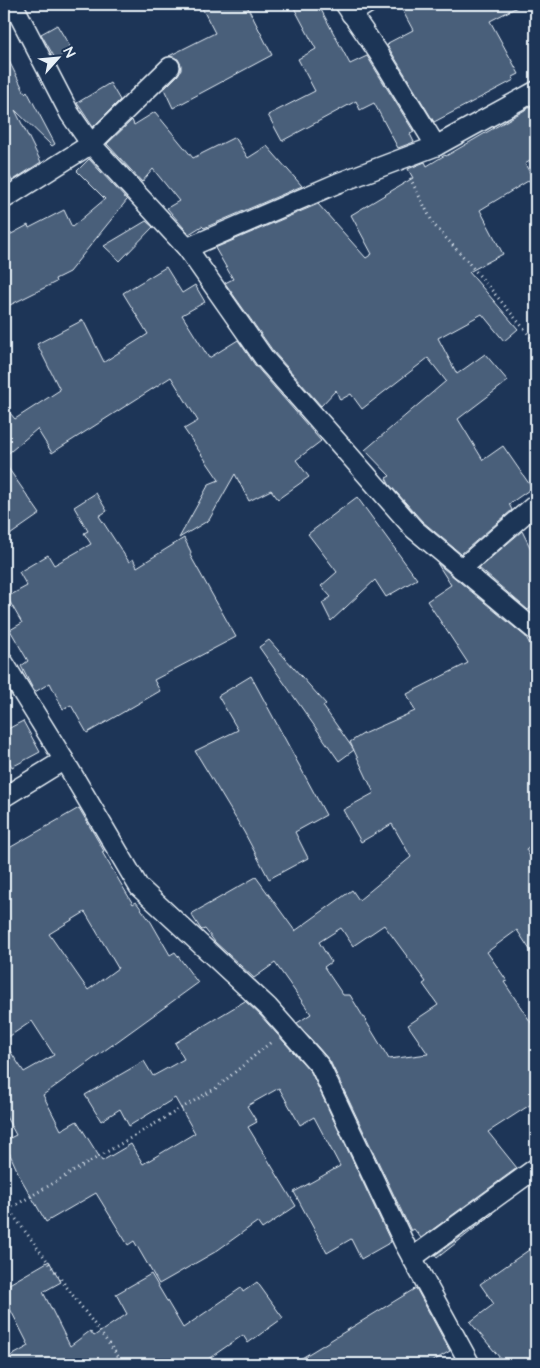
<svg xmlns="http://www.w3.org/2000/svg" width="540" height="1368" viewBox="0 0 540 1368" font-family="'Architects Daughter',sans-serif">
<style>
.building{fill:#495e7a;stroke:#e8f1f8;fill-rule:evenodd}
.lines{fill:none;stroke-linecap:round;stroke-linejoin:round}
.minor-casing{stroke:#e8f1f8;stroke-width:22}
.path{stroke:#e8f1f8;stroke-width:3;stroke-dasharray:1 4;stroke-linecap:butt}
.minor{stroke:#1d3557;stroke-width:19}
</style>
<rect width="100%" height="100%" fill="#1d3557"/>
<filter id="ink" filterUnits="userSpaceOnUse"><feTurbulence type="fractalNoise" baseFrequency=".02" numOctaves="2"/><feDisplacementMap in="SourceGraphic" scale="10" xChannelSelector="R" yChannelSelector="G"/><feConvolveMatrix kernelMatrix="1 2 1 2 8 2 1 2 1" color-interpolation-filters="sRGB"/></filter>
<g filter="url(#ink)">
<!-- building -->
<g class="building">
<polygon points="200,4 246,4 272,55 173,108 164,89 178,75 181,70 181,65 178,59 169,56 215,33"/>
<polygon points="292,4 318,4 350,64 367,56 414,132 410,134 414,142 398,148 374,103 360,110 356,101 282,141 268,115 315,91 298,59 316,49"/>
<polygon points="399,4 523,4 490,21 519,74 513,77 514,80 434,122 387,45 389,44 388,43 413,30"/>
<polygon points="57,25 72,50 56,60 41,34"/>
<polygon points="4,51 25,93 27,91 55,144 52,146 15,110 41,162 12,181 4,165"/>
<polygon points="110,83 120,100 93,127 77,103"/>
<polygon points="530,107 536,119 536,157 525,164 533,178 480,210 503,254 469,272 518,329 504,341 482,314 438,338 457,374 485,354 508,381 458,419 483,460 503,446 532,488 509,504 512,510 461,554 422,521 389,484 386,478 390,476 365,450 446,381 428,358 362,409 351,394 340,400 336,390 321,406 273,351 225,283 233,279 215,248 318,204 366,258 372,254 351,215 413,178 408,169 425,162 427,166 445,155 446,156"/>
<polygon points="155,112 193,158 235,137 248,158 267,146 302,186 204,228 202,226 189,234 167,208 179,201 153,169 142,182 107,144 132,120 134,125"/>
<polygon points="89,159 127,200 69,272 55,279 56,282 4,308 4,238 28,225 29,228 64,210 72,227 105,199 77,171"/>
<polygon points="146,221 153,227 120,261 104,246"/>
<polygon points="166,267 182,293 195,285 205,302 182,315 209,358 238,340 255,365 321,441 296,460 309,477 278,499 271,490 249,501 235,474 209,520 179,538 209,484 219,480 184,429 198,421 171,377 52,453 37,429 4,457 4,406 15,419 60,390 37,344 83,320 104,362 148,334 123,293"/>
<polygon points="4,462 40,514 4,539"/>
<polygon points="96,493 107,511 99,516 129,562 133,559 137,567 184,538 191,552 190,555 236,637 154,680 160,691 87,733 71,705 63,709 50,683 35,692 33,689 21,666 28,661 10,630 22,623 7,597 27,586 19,572 48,555 54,565 91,544 84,533 88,531 74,507"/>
<polygon points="357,497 417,579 386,597 375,580 331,621 322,603 331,597 321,586 337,572 308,534"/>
<polygon points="522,531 536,559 536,603 528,610 479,568"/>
<path d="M437,563L526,637L536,655V842L526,849L536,868V959L517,930L487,952L507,981L504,982L536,1030V1101L488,1132L517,1168L421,1238L414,1229L411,1231L330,1061L297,1023L311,1014L275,963L254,978L215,942L205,929L202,930L200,928L191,914L256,877L295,931L352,890L359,900L411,857L392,824L361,842L343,810L374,793L350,742L363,734L415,711L407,694L468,663L427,601L451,585ZM384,925L426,982L423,984L438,1005L408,1025L428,1054L389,1059L350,995H343L324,967L331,962L319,942L341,928L353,946Z"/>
<polygon points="269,640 326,704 323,706 354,750 339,761 259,647"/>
<polygon points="251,676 326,815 295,832 308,858 269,879 244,832 195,751 238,730 218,696"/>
<polygon points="23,721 40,752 12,767 4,752 4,731"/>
<path d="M79,808L104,851L102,852L133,904L136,902L151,922L170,955L175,952L198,983L43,1095L61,1130L77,1121L102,1161L131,1144L143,1164L195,1133L175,1098L129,1126L120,1109L101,1121L85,1095L144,1061L153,1076L184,1059L175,1043L245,1001L260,1015L311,1072L391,1242L361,1259L351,1239L327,1253L294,1192L340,1166L314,1117L300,1125L279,1088L247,1106L257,1122L248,1127L296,1206L262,1229L257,1222L215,1252L159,1284L134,1241L128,1245L96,1193L46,1222L20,1177L4,1141L16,1135L4,1113V1042L24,1072L54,1055L32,1021L4,1040V851ZM85,912L118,968L88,990L49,934Z"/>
<polygon points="494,1213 437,1258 435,1255"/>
<polygon points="536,1245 536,1364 505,1364 470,1322 494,1304 480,1284"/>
<polygon points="49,1261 61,1282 43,1292 70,1346 90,1331 94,1336 127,1314 116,1294 151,1274 183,1328 241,1288 243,1292 257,1282 283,1318 248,1343 243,1335 201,1364 4,1364 4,1360 29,1346 4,1297 4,1287"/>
<polygon points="416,1288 450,1351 428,1364 292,1364"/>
</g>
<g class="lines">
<defs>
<g id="minor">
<polyline points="13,4 70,114 91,144 187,248 264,358 414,529 536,631"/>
<polyline points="345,4 378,52 436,146"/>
<polyline points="351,14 367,4"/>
<polyline points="4,199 91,144 170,67"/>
<polyline points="187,248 338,183 436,146 536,91"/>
<polyline points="461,569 536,504"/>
<polyline points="4,663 64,760 139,887 268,1007 320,1066 404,1243 470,1364"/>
<polyline points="4,797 64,760"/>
<polyline points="412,1258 536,1168"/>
</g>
</defs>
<!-- minor casing -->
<use href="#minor" class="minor-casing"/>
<!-- path -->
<g class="path">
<polyline points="410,178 434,225 468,262 536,343"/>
<polyline points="4,1203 124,1364"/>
<polyline points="4,1212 216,1088 271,1042"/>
</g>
<!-- minor -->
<use href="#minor" class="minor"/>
</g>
</g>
<!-- margin -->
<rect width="540" height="1368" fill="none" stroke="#1d3557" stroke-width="20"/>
<rect x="10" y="10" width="520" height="1348" fill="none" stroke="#e8f1f8" stroke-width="2" filter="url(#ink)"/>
<!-- north arrow -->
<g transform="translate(58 58) rotate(63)" stroke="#1d3557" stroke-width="4" paint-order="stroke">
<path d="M0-4L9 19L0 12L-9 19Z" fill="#e8f1f8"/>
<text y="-8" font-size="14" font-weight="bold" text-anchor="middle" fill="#e8f1f8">N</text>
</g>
</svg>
